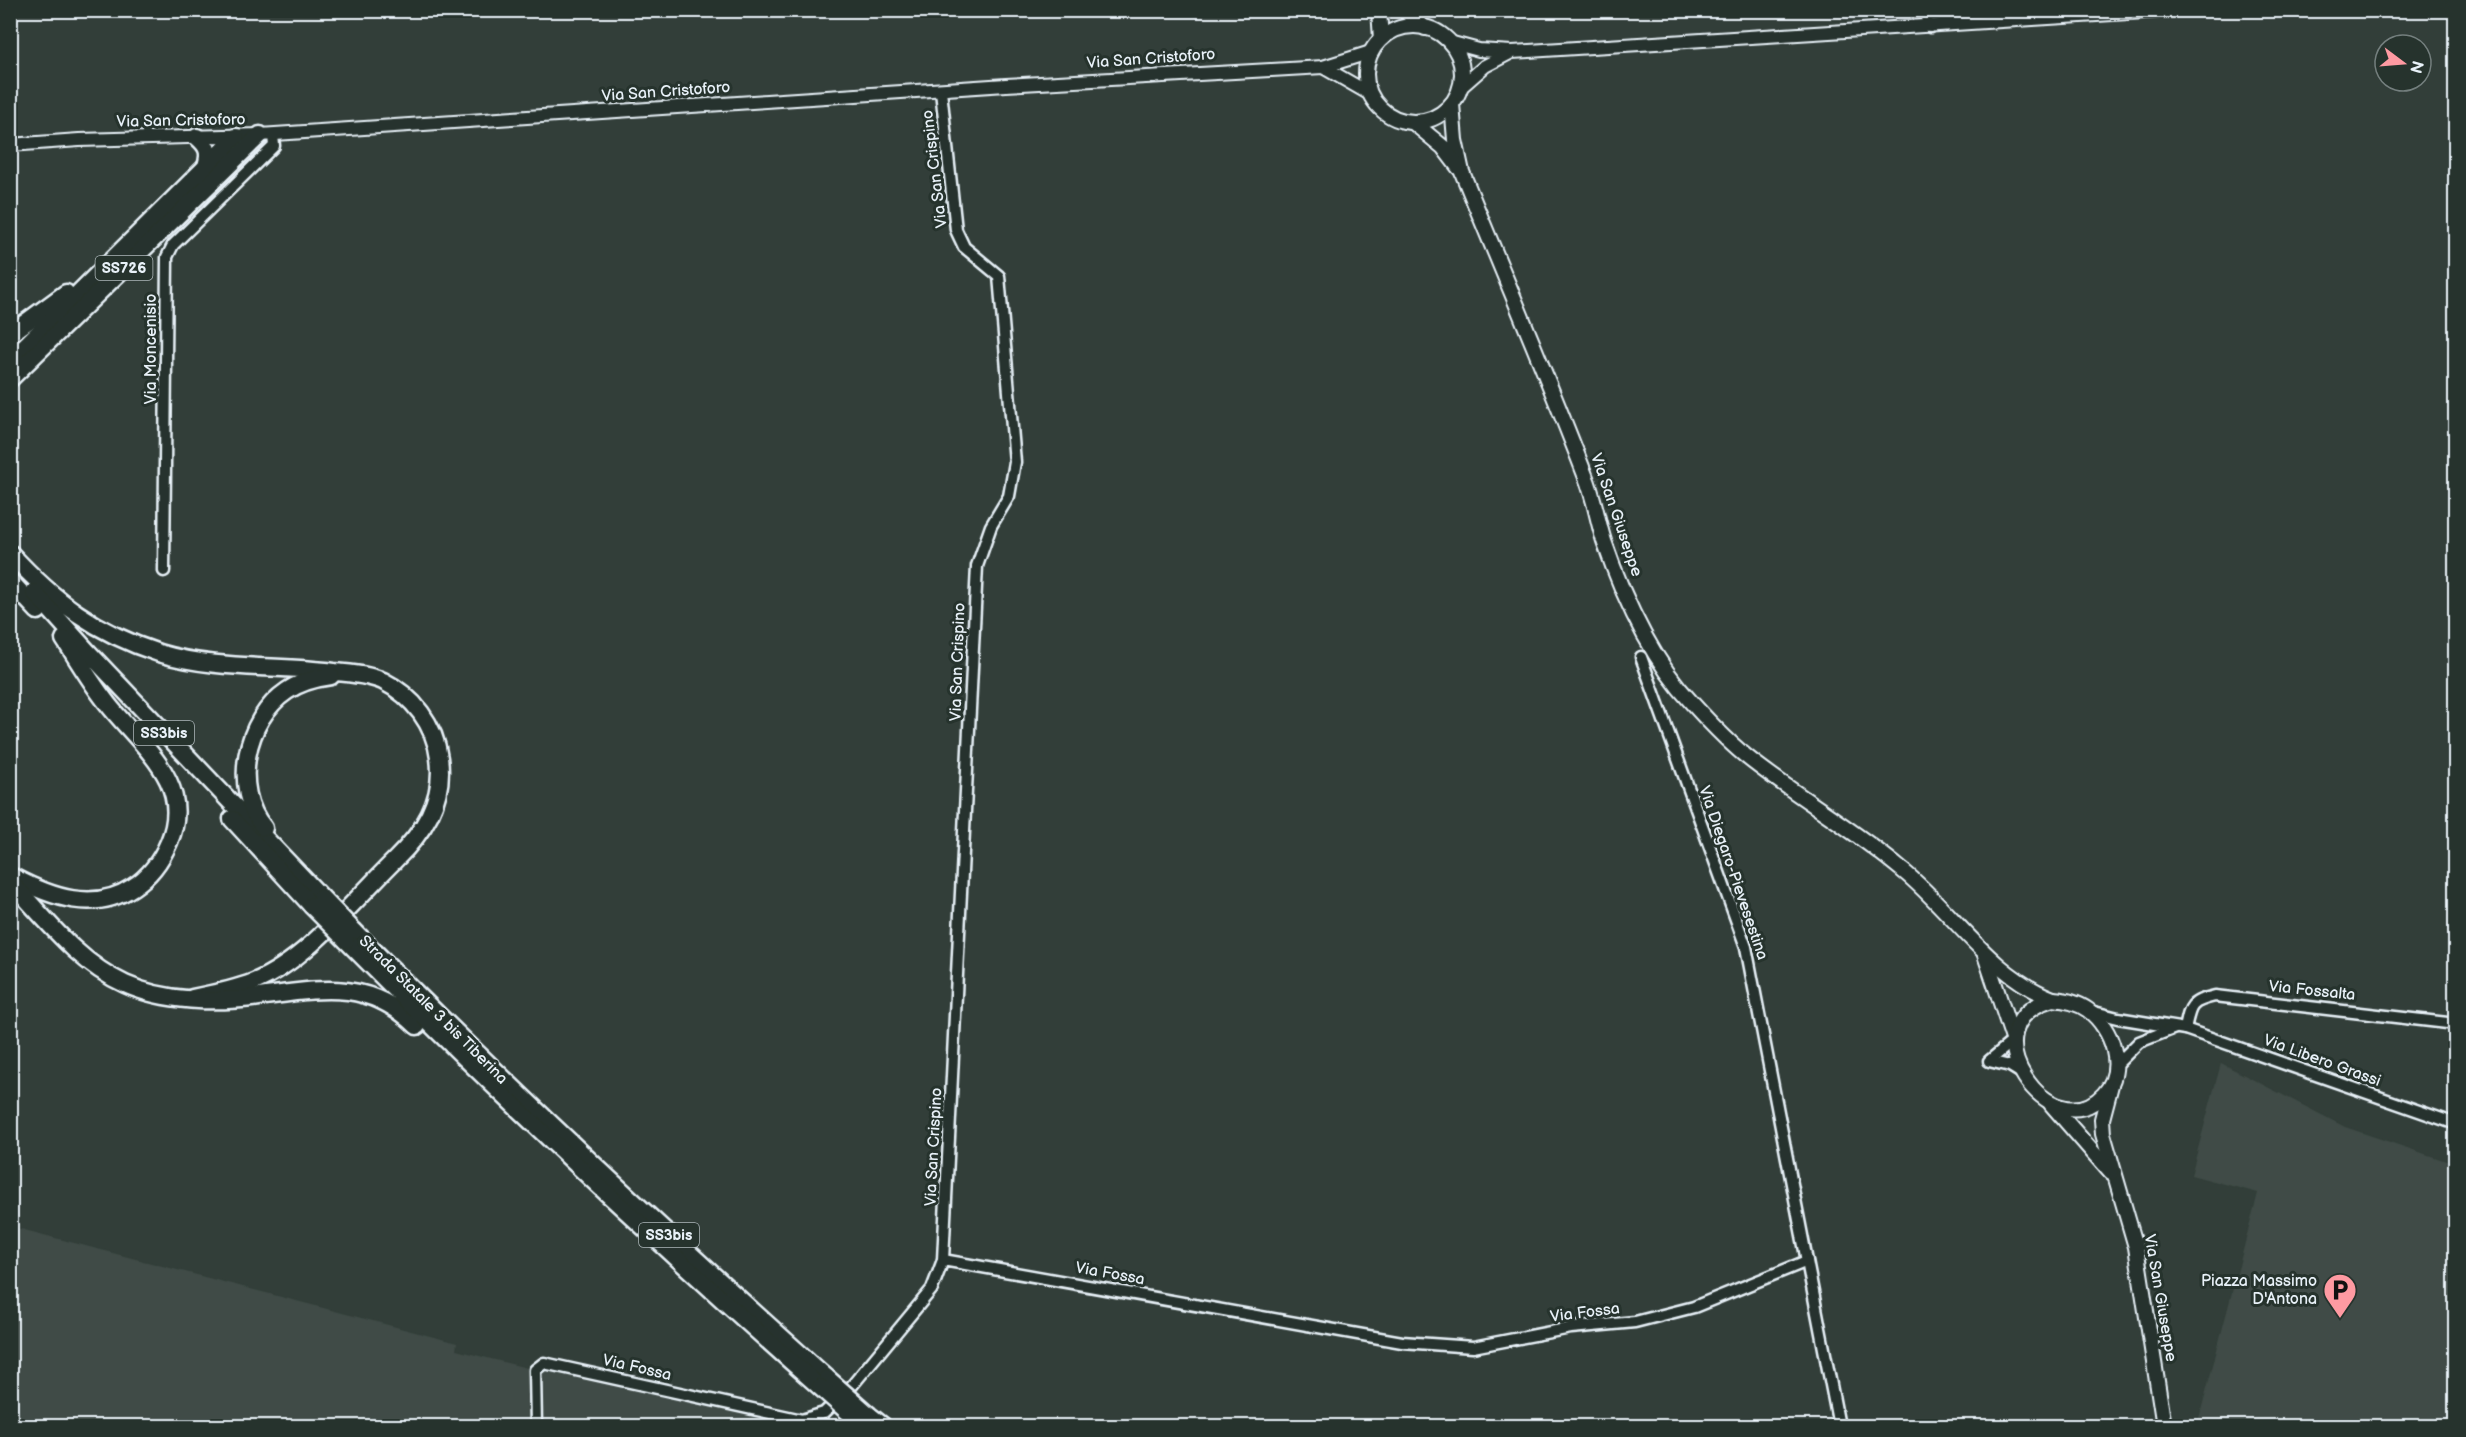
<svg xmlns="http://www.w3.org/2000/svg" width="2466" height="1437" viewBox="0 0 2466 1437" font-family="'Balsamiq Sans',sans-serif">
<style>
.built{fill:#3f4b46}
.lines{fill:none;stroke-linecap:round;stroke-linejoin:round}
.minor-casing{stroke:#e8f1f8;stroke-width:15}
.tertiary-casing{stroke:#e8f1f8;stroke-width:16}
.secondary-casing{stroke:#e8f1f8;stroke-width:18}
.trunk-casing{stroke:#e8f1f8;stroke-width:21}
.minor{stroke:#26332d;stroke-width:10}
.tertiary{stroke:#26332d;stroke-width:12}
.secondary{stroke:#26332d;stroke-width:14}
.trunk{stroke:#26332d;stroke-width:16}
.trunk-bridge-casing{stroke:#e8f1f8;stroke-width:21;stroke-linecap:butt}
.trunk-bridge{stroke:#26332d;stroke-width:16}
.labels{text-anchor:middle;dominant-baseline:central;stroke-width:6;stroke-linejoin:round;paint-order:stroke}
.shield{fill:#26332d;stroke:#aeb8bb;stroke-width:1.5}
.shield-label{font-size:15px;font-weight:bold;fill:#e8f1f8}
.street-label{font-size:16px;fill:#e8f1f8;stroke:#26332d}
.poi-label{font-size:16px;fill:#e8f1f8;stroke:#26332d;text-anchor:end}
</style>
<rect width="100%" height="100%" fill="#323e39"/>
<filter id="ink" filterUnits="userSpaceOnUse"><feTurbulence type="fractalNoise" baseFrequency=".0167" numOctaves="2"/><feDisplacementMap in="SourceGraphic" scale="12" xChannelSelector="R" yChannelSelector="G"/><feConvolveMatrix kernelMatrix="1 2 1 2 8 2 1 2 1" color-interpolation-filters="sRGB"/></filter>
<g filter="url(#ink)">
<!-- built -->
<g class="built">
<polygon points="2221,1063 2345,1127 2455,1164 2455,1426 2197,1426 2258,1193 2191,1175"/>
<polygon points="17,1228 457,1343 456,1350 531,1369 575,1376 806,1426 11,1426 10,1253"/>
</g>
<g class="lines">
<defs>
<g id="minor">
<polyline points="1923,10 1930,27"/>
<polyline points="941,91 956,230 964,247 999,276 1015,462 1009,496 991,526 977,566 943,1260"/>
<polyline points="164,571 167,257 173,245 274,146 273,135"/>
<polyline points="1641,657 1746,947 1839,1426"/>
<polyline points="2090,1011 2118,1018 2185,1029 2456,1124"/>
<path d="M2185,1029C2190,1005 2190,1002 2215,996L2456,1024"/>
<polyline points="2014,1040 1989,1061 2010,1066 2023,1074"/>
<polyline points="2116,1065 2139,1042 2175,1028"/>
<polyline points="536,1426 535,1370 544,1363 802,1420 824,1413 850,1388 932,1289 943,1260 1402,1342 1473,1347 1571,1328 1635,1322 1694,1307 1807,1261"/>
</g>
<g id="tertiary">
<polyline points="1449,42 1479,50 1512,52 2177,10"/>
<polyline points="1323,67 1370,94"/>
<polyline points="1460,88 1485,66 1510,53"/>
<polyline points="10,145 79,140 260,135 1006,85 1323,67 1371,52"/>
</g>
<g id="secondary">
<polyline points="1379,10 1381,39"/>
<polyline points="1404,10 1425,28"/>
<circle cx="1414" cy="74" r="48"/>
<path d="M1452,104L1455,140L1462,172C1503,273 1546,373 1585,475C1594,496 1597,519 1604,541C1623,597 1651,659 1692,703C1710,723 1731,745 1752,761C1801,799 1855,830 1902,870C1954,912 1989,974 2053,999"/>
<polyline points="1414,123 1443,147 1459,168"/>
<polyline points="1985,955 2013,1039"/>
<path d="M2053,999C2066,1000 2077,1002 2088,1010C2112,1028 2127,1069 2104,1094C2052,1151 1962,1024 2053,999Z"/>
<polyline points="2111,1085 2102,1119 2103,1134 2136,1247 2164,1426"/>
<polyline points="2051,1104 2111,1173"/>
</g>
<g id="trunk">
<path d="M197,137C210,148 210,154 205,170"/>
<polyline points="10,334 66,293"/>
<polyline points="10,361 236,137"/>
<polyline points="10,379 260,135"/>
<path d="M10,553C54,601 96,633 159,653C215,670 276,665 334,672C349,673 369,675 383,681C413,696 435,725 439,758C445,800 423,833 394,861C353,901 307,960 254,982C234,990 213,994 192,998"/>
<polyline points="10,581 38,611"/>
<polyline points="34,592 88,652 321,897"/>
<polyline points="232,819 311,905"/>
<path d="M264,828C231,789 245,719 287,691C300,682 316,678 331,676"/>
<path d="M13,877C51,897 94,913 133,887C150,876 161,861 169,842C195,782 139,745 107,703C91,683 78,660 64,639"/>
<path d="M10,881C45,918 77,962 125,984C164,1002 217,1003 259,997C320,989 368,978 417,1026"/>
<path d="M354,931C507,1086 665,1233 827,1378"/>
<path d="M346,940C499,1094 657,1243 820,1387"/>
<polyline points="869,1415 883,1426"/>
</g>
</defs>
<!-- minor casing -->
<use href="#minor" class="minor-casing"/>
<!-- tertiary casing -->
<use href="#tertiary" class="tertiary-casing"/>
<!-- secondary casing -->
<use href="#secondary" class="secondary-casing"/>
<!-- trunk casing -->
<use href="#trunk" class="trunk-casing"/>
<!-- minor -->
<use href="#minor" class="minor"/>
<!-- tertiary -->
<use href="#tertiary" class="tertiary"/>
<!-- secondary -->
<use href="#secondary" class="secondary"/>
<!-- trunk -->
<use href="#trunk" class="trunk"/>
<defs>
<g id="trunk-bridge">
<polyline points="321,897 354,931"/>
<polyline points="311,905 346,940"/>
<polyline points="827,1378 869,1415"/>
<polyline points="820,1387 864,1426"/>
</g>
</defs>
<!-- trunk-bridge casing -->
<use href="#trunk-bridge" class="trunk-bridge-casing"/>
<!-- trunk-bridge -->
<use href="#trunk-bridge" class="trunk-bridge"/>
</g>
</g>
<!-- icons -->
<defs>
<symbol id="parking-pin" viewBox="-11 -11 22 30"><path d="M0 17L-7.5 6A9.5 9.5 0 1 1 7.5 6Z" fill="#ff9aa2" stroke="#26332d"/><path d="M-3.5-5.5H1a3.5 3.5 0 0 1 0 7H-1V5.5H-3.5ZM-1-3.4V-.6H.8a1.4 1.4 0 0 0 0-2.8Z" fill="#111"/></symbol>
</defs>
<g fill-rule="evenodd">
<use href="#parking-pin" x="2321" y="1271" width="38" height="52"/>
</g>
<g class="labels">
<!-- shield labels -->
<g class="shield">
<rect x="95.5" y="256" width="57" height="24" rx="4.5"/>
<rect x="134" y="721" width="60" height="24" rx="4.5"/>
<rect x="639" y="1223" width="60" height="24" rx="4.5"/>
</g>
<g class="shield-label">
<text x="124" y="268">SS726</text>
<text x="164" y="733">SS3bis</text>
<text x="669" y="1235">SS3bis</text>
</g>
<!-- street labels -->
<g class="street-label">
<text transform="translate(1151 59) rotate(-4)">Via San Cristoforo</text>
<text transform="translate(666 92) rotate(-4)">Via San Cristoforo</text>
<text transform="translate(181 121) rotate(-1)">Via San Cristoforo</text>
<text transform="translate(935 169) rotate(-97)">Via San Crispino</text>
<text transform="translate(151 349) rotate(-90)">Via Moncenisio</text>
<text transform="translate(1616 515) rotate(71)">Via San Giuseppe</text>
<text transform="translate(958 662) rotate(-88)">Via San Crispino</text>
<text transform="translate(1733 873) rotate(71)">Via Diegaro-Pievesestina</text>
<text transform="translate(2312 991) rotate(6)">Via Fossalta</text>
<text transform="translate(433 1010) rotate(45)">Strada Statale 3 bis Tiberina</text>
<text transform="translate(2322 1061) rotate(20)">Via Libero Grassi</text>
<text transform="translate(934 1147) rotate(-87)">Via San Crispino</text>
<text transform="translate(1110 1274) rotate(10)">Via Fossa</text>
<text transform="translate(2160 1298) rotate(80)">Via San Giuseppe</text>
<text transform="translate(1585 1313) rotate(-7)">Via Fossa</text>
<text transform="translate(637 1368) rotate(13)">Via Fossa</text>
</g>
<!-- poi labels -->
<g class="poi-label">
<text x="2317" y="1281">Piazza Massimo<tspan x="2317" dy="18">D'Antona</tspan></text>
</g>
</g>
<!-- margin -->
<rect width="2466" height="1437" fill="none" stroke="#26332d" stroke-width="36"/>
<rect x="18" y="18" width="2430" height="1401" fill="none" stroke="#e8f1f8" stroke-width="2" filter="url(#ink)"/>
<!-- north arrow -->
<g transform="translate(2403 63) rotate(106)"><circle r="28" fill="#26332d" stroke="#747f7e" stroke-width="1.5"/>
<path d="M0-4.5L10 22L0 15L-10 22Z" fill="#ff9aa2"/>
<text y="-9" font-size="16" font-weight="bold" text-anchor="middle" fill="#e8f1f8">N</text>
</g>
</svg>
